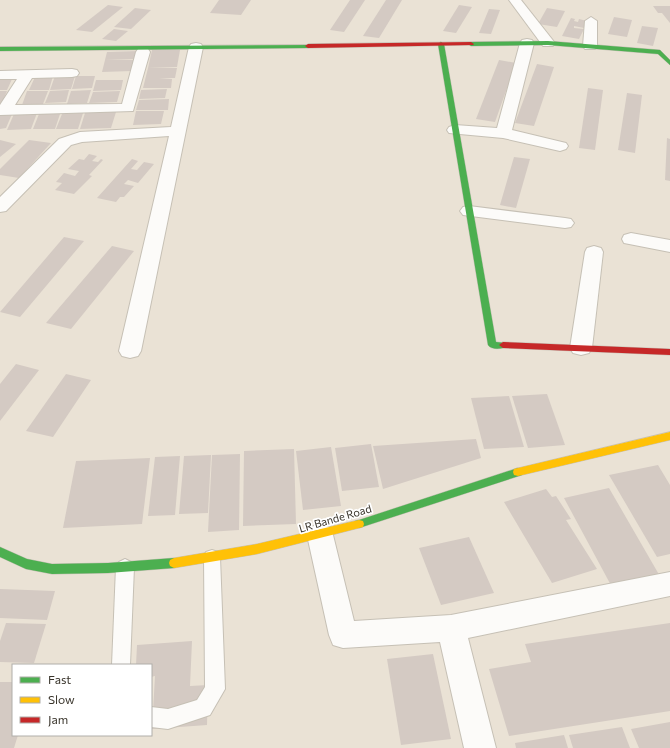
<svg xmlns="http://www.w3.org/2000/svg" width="670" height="748" viewBox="0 0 670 748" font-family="Commissioner,sans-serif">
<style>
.building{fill:#d4cac3}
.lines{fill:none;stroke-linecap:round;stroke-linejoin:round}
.lane-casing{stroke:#c6c0b5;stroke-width:2}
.street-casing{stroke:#c6c0b5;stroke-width:2}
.fast-casing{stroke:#c6c0b5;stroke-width:1}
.slow-casing{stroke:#c6c0b5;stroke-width:1}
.jam-casing{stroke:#c6c0b5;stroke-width:1}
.lane{fill:#fcfbf9;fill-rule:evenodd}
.street{fill:#fcfbf9;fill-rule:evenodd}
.fast{fill:#4caf50;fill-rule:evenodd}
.slow{fill:#ffc107;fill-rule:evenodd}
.jam{fill:#c62828;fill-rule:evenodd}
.labels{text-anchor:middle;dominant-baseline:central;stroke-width:3.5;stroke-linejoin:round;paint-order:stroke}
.street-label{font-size:11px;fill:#39342b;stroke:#fff}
</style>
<rect width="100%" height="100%" fill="#eae2d5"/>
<!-- building -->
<g class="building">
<polygon points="219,0 251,0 241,15 210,13"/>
<polygon points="350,0 365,0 344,32 330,30"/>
<polygon points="386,0 402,0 379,38 363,36"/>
<polygon points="108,5 123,7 92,32 76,30"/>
<polygon points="459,5 472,7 456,33 443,31"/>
<polygon points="653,6 670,6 670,23 662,13 658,13"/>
<polygon points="135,8 151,10 131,29 114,27"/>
<polygon points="547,8 565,11 557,27 538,24"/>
<polygon points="489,9 500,10 491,34 479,33"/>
<polygon points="614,17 632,20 627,37 608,34"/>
<polygon points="571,18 575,19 574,21 578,22 579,19 587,21 584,28 574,26 574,28 584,29 579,39 562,36"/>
<polygon points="642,26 658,28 653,46 637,43"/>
<polygon points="114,29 128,31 116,41 102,39"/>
<polygon points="152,50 180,50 177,67 148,68"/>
<polygon points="139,51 137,59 105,60 107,52"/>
<polygon points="105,60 135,60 132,71 102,72"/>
<polygon points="499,60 516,63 495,122 476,119"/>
<polygon points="537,64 554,67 534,126 515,123"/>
<polygon points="148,68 177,68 175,78 159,78 172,79 171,88 143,88"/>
<polygon points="53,76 49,90 29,90 35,77"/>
<polygon points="55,76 75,76 71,89 50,90"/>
<polygon points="76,76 95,76 92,88 72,89"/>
<polygon points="0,77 13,77 7,90 0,90"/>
<polygon points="96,80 123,80 121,90 93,91"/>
<polygon points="588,88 603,90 595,150 579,148"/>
<polygon points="167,89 165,98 139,99 141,90"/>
<polygon points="69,90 66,102 45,103 50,91"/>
<polygon points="91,90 87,103 67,104 71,91"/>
<polygon points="0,91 7,91 0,108"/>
<polygon points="27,91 48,91 43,104 22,105"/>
<polygon points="120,91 117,102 89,103 93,92"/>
<polygon points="627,93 642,95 635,153 618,150"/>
<polygon points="169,99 168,110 136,110 139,100"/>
<polygon points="136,111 164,111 161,124 133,125"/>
<polygon points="116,112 111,128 80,129 85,113"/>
<polygon points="37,113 31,129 7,130 14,114"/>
<polygon points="83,113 78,129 56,129 62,114"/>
<polygon points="0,114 12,114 6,128 0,129"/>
<polygon points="39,114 60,114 55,129 33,129"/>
<polygon points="667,138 670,139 670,181 665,180"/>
<polygon points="0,140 16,144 0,157"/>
<polygon points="29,140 51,143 19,178 0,175 0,169"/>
<polygon points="89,154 97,156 92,161 98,162 101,159 103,160 89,175 92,176 74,194 55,190 62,183 56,182 64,173 75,176 79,171 68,169 79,159 84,160"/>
<polygon points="514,157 530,159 516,208 500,205"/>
<polygon points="132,159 138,161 131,169 137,170 144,162 154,164 138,183 128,180 124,184 134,186 124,197 120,197 116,202 97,198"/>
<polygon points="64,237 84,241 20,317 0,312"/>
<polygon points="112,246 134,251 71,329 46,323"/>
<polygon points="16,364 39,370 0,421 0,384"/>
<polygon points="66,374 91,380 53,437 26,431"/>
<polygon points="547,394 565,445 528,448 512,396"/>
<polygon points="509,396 524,447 484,449 471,398"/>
<polygon points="476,439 481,458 383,489 373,446"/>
<polygon points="371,444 379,487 342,491 335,448"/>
<polygon points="331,447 341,506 303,510 296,451"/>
<polygon points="294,449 296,524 243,526 244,451"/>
<polygon points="240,454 239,530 208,532 212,455"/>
<polygon points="211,455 208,513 179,514 184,456"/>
<polygon points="180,456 175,515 148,516 155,457"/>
<polygon points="150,458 142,524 63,528 76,461"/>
<polygon points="658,465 670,485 670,554 657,557 609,475"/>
<polygon points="609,488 661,578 613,589 564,498"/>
<polygon points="546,489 552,497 556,496 571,519 566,520 597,569 552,583 504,502"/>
<polygon points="469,537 494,593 441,605 419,548"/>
<polygon points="0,589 55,591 47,620 0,618"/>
<polygon points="6,623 46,624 34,663 0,662 0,641"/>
<polygon points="670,623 670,711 509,736 489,669 531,662 525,644"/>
<polygon points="192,641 190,686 208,685 207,725 152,729 155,676 151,677 151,665 136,665 137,645"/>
<polygon points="433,654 451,739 401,745 387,659"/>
<polygon points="0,682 13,682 13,735 18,735 14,748 0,748"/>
<polygon points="670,722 670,748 639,748 631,729"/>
<polygon points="622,727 630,748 573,748 569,735"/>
<polygon points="564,735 568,748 516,748 515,743"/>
</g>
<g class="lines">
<defs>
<g id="lane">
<polygon points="212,550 218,552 220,557 225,689 210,715 168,729 151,727 151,707 168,709 197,700 205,687 204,557 206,552"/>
<polygon points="125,559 131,562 134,567 130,665 112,665 116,567 119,562"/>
</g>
<g id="street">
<polygon points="509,0 521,0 555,43 553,46 543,46"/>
<polygon points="591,17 597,21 597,46 595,49 585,49 583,46 585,21"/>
<polygon points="527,39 532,40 534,43 512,130 566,143 568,146 566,149 560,151 503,138 449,133 447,130 449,127 455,125 497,128 520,43 522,40"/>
<polygon points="196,43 201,44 203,47 141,351 138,356 130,358 122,356 119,351 169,136 82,142 71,145 6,211 0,212 0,197 59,139 80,132 171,127 189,47 191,44"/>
<polygon points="143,48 148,49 150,52 133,111 0,115 0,105 17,79 0,79 0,71 72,69 77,70 79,73 77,76 72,77 32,78 15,105 122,104 136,52 138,49"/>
<polygon points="469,206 565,218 571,219 574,223 571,227 565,228 463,215 460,211 463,207"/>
<polygon points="631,233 670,240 670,252 624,243 622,239 624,235"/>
<polygon points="594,246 601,248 603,252 592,348 589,353 581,355 573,353 570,348 585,252 587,248"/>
<polygon points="320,524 329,527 333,535 354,621 451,615 670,572 670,596 468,638 496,748 464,748 440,642 343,648 333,645 329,635 307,535 311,527"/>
</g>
<g id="fast">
<polygon points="548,41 660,50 670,60 670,65 658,54 548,45 471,46 468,44 471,42"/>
<path d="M441,42L444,44L496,342L506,343L507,345L506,347C501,349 491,350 488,345L438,44Z"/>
<polygon points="310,45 310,47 308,48 0,51 0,47"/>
<polygon points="518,468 522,469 523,472 522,475 359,528 355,527 354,524 355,521 359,520"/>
<polygon points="0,547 27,559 52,564 108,563 174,558 178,560 179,563 178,566 174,568 108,573 52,574 26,569 0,557"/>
</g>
<g id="slow">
<polygon points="670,432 670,440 518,476 514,475 513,472 514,469 518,468"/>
<polygon points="359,520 363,521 364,524 363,527 257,554 174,568 170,566 169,563 170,560 174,558 257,544"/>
</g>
<g id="jam">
<polygon points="471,42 474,44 473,45 308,48 305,46 308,44"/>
<polygon points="503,342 670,349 670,355 503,348 499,345"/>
</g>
</defs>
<!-- lane casing -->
<use href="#lane" class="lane-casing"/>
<!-- street casing -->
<use href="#street" class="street-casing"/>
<!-- fast casing -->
<use href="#fast" class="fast-casing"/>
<!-- slow casing -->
<use href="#slow" class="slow-casing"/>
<!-- jam casing -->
<use href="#jam" class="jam-casing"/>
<!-- lane -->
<use href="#lane" class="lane"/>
<!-- street -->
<use href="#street" class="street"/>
<!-- fast -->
<use href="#fast" class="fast"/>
<!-- slow -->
<use href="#slow" class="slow"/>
<!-- jam -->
<use href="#jam" class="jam"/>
</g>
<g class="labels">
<!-- street labels -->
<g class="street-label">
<text transform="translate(335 518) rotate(-16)">LR Bande Road</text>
</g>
</g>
<!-- legend -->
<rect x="12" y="664" width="140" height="72" fill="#ffffff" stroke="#b0aeaa"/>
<rect x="20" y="677" width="20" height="6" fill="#4caf50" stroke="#b0aeaa"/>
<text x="48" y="684" font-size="12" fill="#39342b">Fast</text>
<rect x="20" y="697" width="20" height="6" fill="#ffc107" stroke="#b0aeaa"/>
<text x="48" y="704" font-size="12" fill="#39342b">Slow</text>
<rect x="20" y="717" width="20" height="6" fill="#c62828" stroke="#b0aeaa"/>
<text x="48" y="724" font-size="12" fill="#39342b">Jam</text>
</svg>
